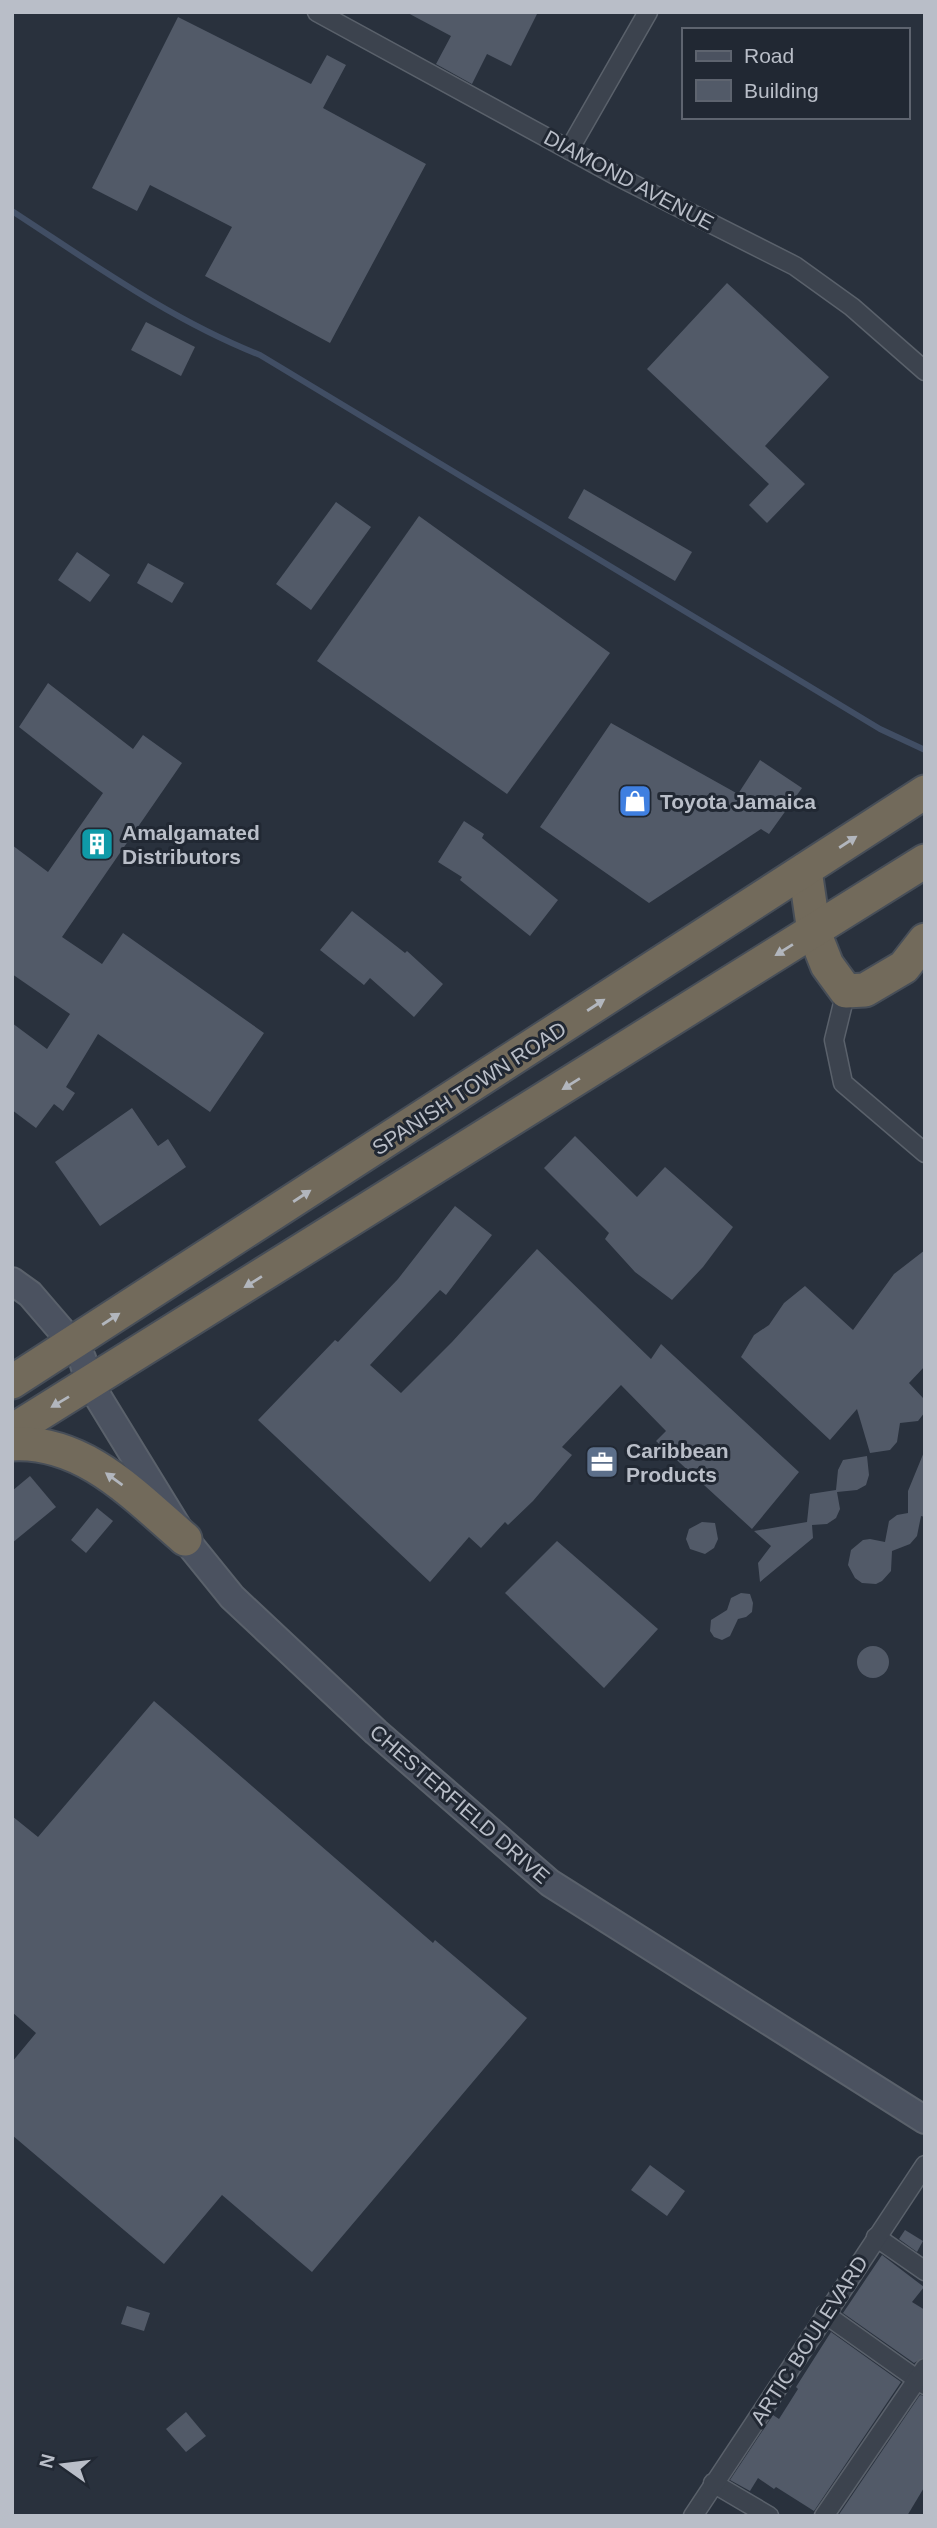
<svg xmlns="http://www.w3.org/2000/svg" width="937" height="2528" viewBox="0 0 937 2528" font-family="Arial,sans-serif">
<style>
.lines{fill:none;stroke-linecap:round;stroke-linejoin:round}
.stream{stroke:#414e64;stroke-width:6}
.building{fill:#525a68}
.street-casing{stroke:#5a616b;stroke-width:21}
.secondary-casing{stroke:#5a616b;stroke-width:30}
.highway-casing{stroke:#474e58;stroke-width:37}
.street{stroke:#3c434e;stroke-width:18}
.secondary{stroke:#4b5260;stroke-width:26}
.highway{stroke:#726a5b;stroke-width:33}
.oneway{fill:#b2b6bd}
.labels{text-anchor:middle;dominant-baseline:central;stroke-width:6;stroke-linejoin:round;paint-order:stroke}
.street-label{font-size:21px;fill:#b9bec8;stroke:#212833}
.poi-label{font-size:21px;font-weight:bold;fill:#b9bec8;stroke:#212833;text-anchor:start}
</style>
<rect width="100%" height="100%" fill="#29313d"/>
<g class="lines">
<!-- stream -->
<path class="stream" d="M12,211C92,263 171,320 260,355L880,729L925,750"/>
</g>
<!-- building -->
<g class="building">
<polygon points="406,12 538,12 511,66 487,54 472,84 436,64 451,36"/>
<polygon points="178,17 311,84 327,55 346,65 323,108 426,164 330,343 205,276 232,227 150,185 137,211 92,188"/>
<polygon points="727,283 829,377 765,446 805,484 767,523 749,505 769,484 647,369"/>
<polygon points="146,322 195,347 181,376 131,350"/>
<polygon points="584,489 692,552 675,581 568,518"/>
<polygon points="336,502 371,527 311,610 276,584"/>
<polygon points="419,516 610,653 507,794 317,661"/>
<polygon points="77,552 110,575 90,602 58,580"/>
<polygon points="148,563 184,583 172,603 137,583"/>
<polygon points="48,683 133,749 143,735 182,763 62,937 102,964 123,933 264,1033 210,1112 98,1034 66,1087 75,1093 63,1111 54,1104 36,1128 12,1110 12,1023 47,1049 70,1014 12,974 12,845 48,872 103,793 19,727"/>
<polygon points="611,723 738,794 760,760 802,788 769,834 761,829 649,903 540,827"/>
<polygon points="464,821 484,834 482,838 558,900 530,936 460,880 462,877 438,862"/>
<polygon points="352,911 405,953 407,951 443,984 414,1017 370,978 364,985 320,950"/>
<polygon points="132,1108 158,1146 168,1139 186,1167 100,1226 55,1162"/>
<polygon points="575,1136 637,1197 665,1167 733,1227 703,1267 672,1300 635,1272 605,1239 609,1233 544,1168"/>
<polygon points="455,1206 492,1235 446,1295 440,1290 370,1365 401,1393 452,1342 537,1249 651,1359 661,1344 799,1472 752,1529 656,1441 666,1431 621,1385 562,1447 572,1455 533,1501 508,1525 505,1522 481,1548 469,1537 430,1582 258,1420 335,1340 338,1342 398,1279"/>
<polygon points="925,1250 925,1366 909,1383 923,1398 925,1412 918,1421 900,1423 897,1442 890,1450 870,1453 857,1409 830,1440 741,1357 754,1335 769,1325 784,1303 805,1286 853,1330 894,1274"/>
<polygon points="924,1452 925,1517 921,1516 917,1536 910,1544 892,1551 891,1571 882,1581 876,1584 862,1583 855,1578 848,1565 851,1550 863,1540 870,1539 885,1542 889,1521 897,1515 908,1513 908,1491"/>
<polygon points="867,1456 869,1475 866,1485 857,1490 837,1492 840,1509 836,1518 827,1524 812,1525 813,1538 760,1582 758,1563 771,1546 754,1531 807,1522 810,1494 836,1490 838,1470 843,1460"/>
<polygon points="30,1476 56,1507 12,1543 12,1491"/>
<polygon points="97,1508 113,1521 86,1553 71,1540"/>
<polygon points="702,1522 715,1523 718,1539 714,1548 705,1554 690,1549 686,1539 689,1529"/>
<polygon points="557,1541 658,1629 604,1688 505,1593"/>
<polygon points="741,1593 750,1594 753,1603 752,1612 746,1617 738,1619 730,1636 722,1640 714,1637 710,1631 711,1620 727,1610 731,1598"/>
<circle cx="873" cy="1662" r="16"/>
<polygon points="154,1701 433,1943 435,1940 527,2018 312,2272 222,2195 164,2264 12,2135 12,2062 36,2033 12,2012 12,1816 38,1837"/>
<polygon points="650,2165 685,2191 667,2216 631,2190"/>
<polygon points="905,2230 923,2241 917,2252 899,2239"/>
<polygon points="882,2255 924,2287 912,2302 925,2310 925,2357 914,2363 843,2313"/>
<polygon points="127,2306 150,2313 144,2331 121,2324"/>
<polygon points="831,2332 901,2382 814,2511 776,2487 774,2489 758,2478 750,2491 730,2480 773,2415 779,2419 798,2389 796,2387"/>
<polygon points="920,2395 925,2396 925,2486 907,2516 838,2516"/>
<polygon points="186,2412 206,2436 186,2452 166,2429"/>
</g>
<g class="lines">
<defs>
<g id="street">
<polyline points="317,12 617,176 795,266 852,307 925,371"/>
<polyline points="569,150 648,12"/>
<polyline points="846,991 834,1040 843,1083 925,1153"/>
<polyline points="876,2237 925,2271"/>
<polyline points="825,2314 925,2385"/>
<polyline points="713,2483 769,2516"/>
<polyline points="693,2516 925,2165"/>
<polyline points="824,2516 925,2368"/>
</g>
<polyline id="secondary" points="12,1281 30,1294 73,1344 82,1358 90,1384 185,1539 232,1597 376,1732 550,1883 925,2120"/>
<g id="highway">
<polyline points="805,870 814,932 827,965 846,991 865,990 904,967 925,940"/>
<polyline points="12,1382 925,792"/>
<polyline points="12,1431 925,861"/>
<path d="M12,1444C84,1440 135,1496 185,1539"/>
</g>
</defs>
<!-- street casing -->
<use href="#street" class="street-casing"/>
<!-- secondary casing -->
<use href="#secondary" class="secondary-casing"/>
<!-- highway casing -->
<use href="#highway" class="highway-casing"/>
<!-- street -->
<use href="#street" class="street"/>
<!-- secondary -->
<use href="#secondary" class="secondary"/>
<!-- highway -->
<use href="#highway" class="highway"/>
</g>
<!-- one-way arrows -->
<defs><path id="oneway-solid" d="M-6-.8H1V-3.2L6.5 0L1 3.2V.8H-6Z" transform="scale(1.75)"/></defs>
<g class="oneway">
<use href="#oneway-solid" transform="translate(848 842) rotate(-33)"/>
<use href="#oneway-solid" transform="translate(784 950) rotate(148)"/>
<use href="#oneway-solid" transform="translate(596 1005) rotate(-33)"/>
<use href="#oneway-solid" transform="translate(571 1084) rotate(148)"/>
<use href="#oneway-solid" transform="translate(302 1196) rotate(-33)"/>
<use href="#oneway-solid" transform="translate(253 1282) rotate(148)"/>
<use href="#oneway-solid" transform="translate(111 1319) rotate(-33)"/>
<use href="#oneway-solid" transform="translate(60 1402) rotate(149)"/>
<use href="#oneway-solid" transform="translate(114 1479) rotate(-144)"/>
</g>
<!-- icons -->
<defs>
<symbol id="shop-square" viewBox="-11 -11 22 22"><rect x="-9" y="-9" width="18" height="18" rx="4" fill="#3f7fe0" stroke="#212833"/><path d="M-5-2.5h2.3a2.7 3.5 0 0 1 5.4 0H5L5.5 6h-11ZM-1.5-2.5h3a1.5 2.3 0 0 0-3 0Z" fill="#fff"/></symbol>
<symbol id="building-square" viewBox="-11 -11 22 22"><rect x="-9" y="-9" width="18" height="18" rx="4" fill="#0f9aa8" stroke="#212833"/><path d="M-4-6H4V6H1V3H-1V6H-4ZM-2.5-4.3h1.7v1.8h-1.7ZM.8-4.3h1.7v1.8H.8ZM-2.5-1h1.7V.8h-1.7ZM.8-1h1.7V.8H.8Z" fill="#fff"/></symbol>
<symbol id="office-square" viewBox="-11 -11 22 22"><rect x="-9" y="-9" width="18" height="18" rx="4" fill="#5c6f8a" stroke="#212833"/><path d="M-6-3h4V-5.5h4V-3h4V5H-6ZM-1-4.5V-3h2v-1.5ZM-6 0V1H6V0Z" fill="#fff"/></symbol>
</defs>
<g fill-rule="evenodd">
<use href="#shop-square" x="616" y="782" width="38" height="38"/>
<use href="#building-square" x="78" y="825" width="38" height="38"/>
<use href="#office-square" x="583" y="1443" width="38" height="38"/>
</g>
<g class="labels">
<!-- street labels -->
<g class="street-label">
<text transform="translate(629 180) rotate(28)">DIAMOND AVENUE</text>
<text transform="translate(469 1088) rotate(-33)">SPANISH TOWN ROAD</text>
<text transform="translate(460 1804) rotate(41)">CHESTERFIELD DRIVE</text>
<text transform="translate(809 2340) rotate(-57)">ARTIC BOULEVARD</text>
</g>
<!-- poi labels -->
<g class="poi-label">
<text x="660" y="801">Toyota Jamaica</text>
<text x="122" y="832">Amalgamated<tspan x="122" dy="24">Distributors</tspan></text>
<text x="626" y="1450">Caribbean<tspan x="626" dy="24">Products</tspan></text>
</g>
</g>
<!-- border -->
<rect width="937" height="2528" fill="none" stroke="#b9bec8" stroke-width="28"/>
<!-- legend -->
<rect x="682" y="28" width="228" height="91" fill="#212833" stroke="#5e646f" stroke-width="2"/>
<rect x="696" y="51" width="35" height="10" fill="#4b5260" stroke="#5e646f" stroke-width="2"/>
<text x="744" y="63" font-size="21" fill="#b9bec8">Road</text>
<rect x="696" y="80" width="35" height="21" fill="#525a68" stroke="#5e646f" stroke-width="2"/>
<text x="744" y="98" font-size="21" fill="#b9bec8">Building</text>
<!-- north arrow -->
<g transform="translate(63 2465) rotate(284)" stroke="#212833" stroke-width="5" paint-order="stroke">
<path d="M0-5L12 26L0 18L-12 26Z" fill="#b9bec8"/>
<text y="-10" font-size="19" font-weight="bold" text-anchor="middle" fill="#b9bec8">N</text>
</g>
</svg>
